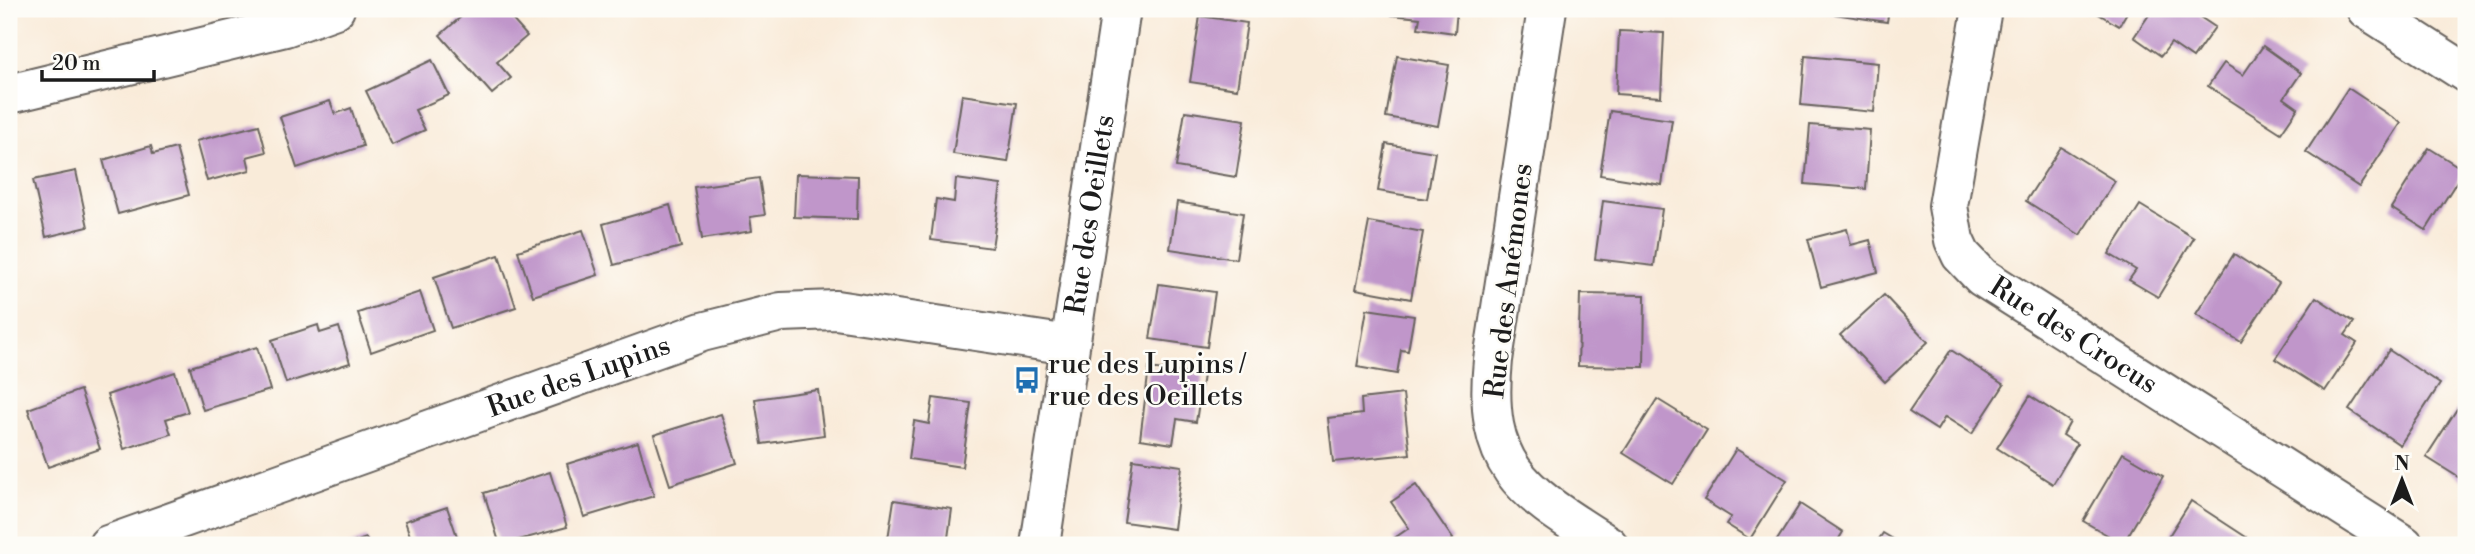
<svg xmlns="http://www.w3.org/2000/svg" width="2475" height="554" viewBox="0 0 2475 554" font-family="'Libre Bodoni',serif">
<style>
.building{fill:#c096ca}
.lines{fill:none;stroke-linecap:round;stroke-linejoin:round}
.street-casing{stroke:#69645e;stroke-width:42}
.street{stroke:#fff;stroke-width:38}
.labels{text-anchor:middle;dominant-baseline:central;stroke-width:5;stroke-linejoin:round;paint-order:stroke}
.street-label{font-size:28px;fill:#1c1c1c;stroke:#fdfcf7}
.poi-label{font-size:28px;fill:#1c1c1c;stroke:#fdfcf7;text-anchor:start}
</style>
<rect width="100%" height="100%" fill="#fdfcf7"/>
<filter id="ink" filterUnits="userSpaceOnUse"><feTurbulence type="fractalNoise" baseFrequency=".0143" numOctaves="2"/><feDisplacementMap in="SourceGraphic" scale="14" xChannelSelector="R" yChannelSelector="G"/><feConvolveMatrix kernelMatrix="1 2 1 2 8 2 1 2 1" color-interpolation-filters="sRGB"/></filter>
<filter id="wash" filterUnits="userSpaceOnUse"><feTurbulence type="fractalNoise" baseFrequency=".00686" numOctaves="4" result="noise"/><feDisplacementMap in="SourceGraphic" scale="28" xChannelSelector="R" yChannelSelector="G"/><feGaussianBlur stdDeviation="1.57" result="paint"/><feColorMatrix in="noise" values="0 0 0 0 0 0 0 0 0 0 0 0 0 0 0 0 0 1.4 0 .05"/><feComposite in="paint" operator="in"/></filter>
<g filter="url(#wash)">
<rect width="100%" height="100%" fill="#f9ebd9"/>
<g id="blocks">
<!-- building -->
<g class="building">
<polygon points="470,9 503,9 527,36 497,62 511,78 492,94 440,35"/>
<polygon points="1001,9 1031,9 1031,14"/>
<polygon points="1393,9 1457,9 1455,33 1418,28 1420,18 1392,15"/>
<polygon points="1821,9 1889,9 1887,22 1821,12"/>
<polygon points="2090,9 2129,9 2119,26"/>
<polygon points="2153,9 2205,9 2200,17 2215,27 2193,58 2171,43 2161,56 2134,37"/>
<polygon points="1200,16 1247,23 1237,89 1190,82"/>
<polygon points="1619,31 1664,33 1661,97 1616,94"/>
<polygon points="2263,46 2301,73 2284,98 2298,108 2281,133 2208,86 2224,63 2243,75"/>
<polygon points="1397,56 1449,65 1438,126 1386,117"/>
<polygon points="1805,56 1878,63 1874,112 1801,105"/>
<polygon points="432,60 449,95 415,110 425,130 392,145 366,91"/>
<polygon points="2348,88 2401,123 2359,187 2306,152"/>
<polygon points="962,95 1017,103 1008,162 953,154"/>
<polygon points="330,101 335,114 351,108 363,146 297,168 280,117"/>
<polygon points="1185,111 1245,120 1236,177 1176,167"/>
<polygon points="1610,111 1672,120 1662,185 1600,175"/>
<polygon points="259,125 266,152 247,157 250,170 207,181 196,141"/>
<polygon points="1810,125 1870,130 1866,189 1805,184"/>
<polygon points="1386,144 1435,152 1427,199 1378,191"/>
<polygon points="151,146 153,154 176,148 189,195 118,214 103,160"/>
<polygon points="2061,147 2115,181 2080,235 2026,201"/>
<polygon points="2429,148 2464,170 2426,230 2391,208"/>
<polygon points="76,171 88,227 46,237 33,180"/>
<polygon points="796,174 858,176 857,219 794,217"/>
<polygon points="759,178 765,215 750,217 752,231 702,239 694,187"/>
<polygon points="956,179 1001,185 992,248 931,240 936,199 954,202"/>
<polygon points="1603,201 1662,209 1654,266 1595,259"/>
<polygon points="1177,202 1243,213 1236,259 1170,249"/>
<polygon points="670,205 681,247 614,265 603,224"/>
<polygon points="2140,205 2194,238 2158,297 2129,280 2136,270 2109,254"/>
<polygon points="1369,222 1423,232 1411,299 1356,289"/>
<polygon points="1847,229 1851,245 1870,240 1878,272 1821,287 1808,239"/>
<polygon points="583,230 598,275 533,296 518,251"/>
<polygon points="2234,254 2279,283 2241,342 2196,314"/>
<polygon points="499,255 516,307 451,328 434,277"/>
<polygon points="1159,284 1215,292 1207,347 1150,339"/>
<polygon points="420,292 433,330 371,352 358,313"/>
<polygon points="1580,294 1645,295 1644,367 1578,366"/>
<polygon points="1884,295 1928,342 1885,382 1840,335"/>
<polygon points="2316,297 2354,322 2345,335 2357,343 2325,391 2275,359"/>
<polygon points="1367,309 1414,316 1408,351 1401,350 1397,374 1357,367"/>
<polygon points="318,325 320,333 339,327 350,363 286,383 272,340"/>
<polygon points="257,347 270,390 203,410 190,367"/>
<polygon points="1951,350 2004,385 1972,434 1945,417 1937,430 1909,412"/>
<polygon points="2389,350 2440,384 2400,445 2349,410"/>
<polygon points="1149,368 1203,375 1196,422 1177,419 1173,444 1140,439"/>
<polygon points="175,372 188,412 166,419 171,434 124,449 107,395"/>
<polygon points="80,390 100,449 48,467 28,409"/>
<polygon points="818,390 824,435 762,444 755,399"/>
<polygon points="1403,394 1410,454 1333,462 1328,418 1362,414 1361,399"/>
<polygon points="2030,396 2070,422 2063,435 2077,444 2053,484 1997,448"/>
<polygon points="933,398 971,403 962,467 909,459 914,421 929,424"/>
<polygon points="1657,399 1707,430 1673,484 1623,453"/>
<polygon points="2457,409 2466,415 2466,482 2426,457"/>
<polygon points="721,414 737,463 670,485 654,435"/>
<polygon points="638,442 654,496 584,517 567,464"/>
<polygon points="1736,449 1787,480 1750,539 1726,524 1731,517 1704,500"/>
<polygon points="2123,453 2163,476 2123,544 2083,521"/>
<polygon points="1133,459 1182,466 1174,529 1124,522"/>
<polygon points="550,472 567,527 500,545 484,493"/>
<polygon points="1416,485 1453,539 1444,545 1398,545 1393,539 1409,528 1391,502"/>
<polygon points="894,500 952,509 947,545 887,545"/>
<polygon points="2191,501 2246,537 2241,545 2163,545"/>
<polygon points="1800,504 1843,532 1835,545 1774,545"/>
<polygon points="447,507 460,545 413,545 405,521"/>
<polygon points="1883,533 1903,545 1875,545"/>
<polygon points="366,538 369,545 347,545"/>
</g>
</g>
</g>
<g filter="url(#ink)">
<use href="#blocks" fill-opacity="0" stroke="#69645e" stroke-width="2"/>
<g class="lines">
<defs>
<g id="street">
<path d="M1547,9L1493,360C1482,470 1525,492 1608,545"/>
<path id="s1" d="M1982,9L1948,206L1954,240L1961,255L1982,277L2404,545"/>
<polyline points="2366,9 2466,73"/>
<polyline points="9,94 285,27 335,9"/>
<path id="s2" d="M108,545L702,332L781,312L836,310L1069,345"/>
<path id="s3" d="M1040,545L1121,9"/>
</g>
</defs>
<!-- street casing -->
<use href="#street" class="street-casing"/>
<!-- street -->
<use href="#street" class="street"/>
</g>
</g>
<!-- icons -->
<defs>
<symbol id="bus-bare" viewBox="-9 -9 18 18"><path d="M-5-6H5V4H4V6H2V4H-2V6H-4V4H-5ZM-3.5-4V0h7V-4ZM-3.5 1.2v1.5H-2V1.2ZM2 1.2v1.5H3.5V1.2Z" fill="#1f6fb2" stroke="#fdfcf7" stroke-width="2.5" paint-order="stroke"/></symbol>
</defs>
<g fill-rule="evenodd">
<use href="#bus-bare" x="1008" y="361" width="38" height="38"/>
</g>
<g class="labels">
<!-- street labels -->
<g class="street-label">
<text stroke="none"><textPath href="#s3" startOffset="334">Rue des Oeillets</textPath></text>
<text transform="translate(1509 281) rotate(-83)">Rue des Anémones</text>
<text stroke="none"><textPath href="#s1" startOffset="390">Rue des Crocus</textPath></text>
<text stroke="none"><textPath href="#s2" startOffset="500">Rue des Lupins</textPath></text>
</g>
<!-- poi labels -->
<g class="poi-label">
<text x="1048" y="364">rue des Lupins /<tspan x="1048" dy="32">rue des Oeillets</tspan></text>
</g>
</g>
<!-- margin -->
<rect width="2475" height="554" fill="none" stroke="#fdfcf7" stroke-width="35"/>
<!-- north arrow -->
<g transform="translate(2402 480)" stroke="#fdfcf7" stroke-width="5" paint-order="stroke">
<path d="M0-5L12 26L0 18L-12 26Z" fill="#1c1c1c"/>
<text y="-10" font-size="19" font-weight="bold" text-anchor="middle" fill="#1c1c1c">N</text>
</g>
<!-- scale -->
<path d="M42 70v10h112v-10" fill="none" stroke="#1c1c1c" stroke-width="3.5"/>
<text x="52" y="70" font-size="21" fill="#1c1c1c" stroke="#fdfcf7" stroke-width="5" paint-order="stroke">20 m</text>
</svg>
